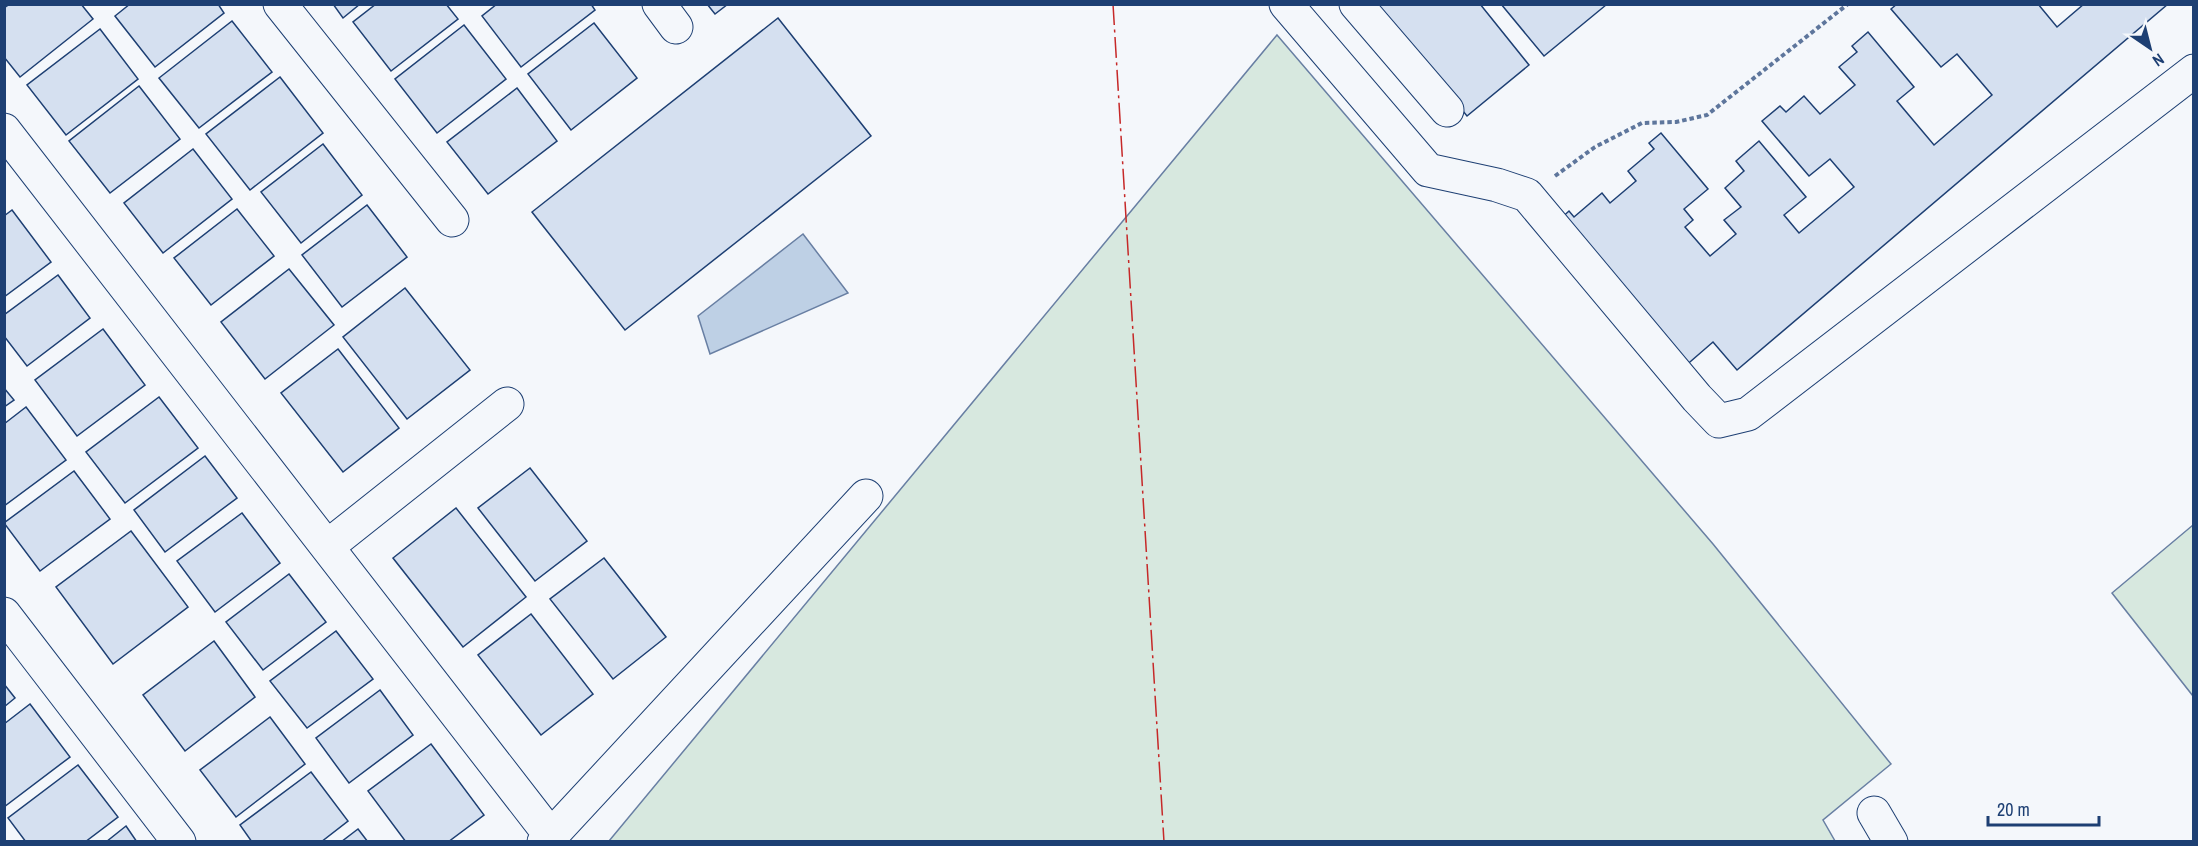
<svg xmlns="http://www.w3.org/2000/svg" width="2198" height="846" viewBox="0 0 2198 846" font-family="'Archivo Narrow',sans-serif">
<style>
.green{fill:#d7e8df;stroke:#687fa3;stroke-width:1.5}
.water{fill:#bed0e5;stroke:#687fa3;stroke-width:1.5}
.building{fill:#d5e0f0;stroke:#1d3f73;stroke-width:1.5}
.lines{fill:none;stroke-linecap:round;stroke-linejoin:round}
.minor-casing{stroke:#1d3f73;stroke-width:35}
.path{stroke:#5e769c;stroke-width:4;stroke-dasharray:4.5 3;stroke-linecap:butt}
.minor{stroke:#f4f7fb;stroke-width:33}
.power{stroke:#c62828;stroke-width:1.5;stroke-dasharray:21 4.5 3 4.5;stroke-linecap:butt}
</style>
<rect width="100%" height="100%" fill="#f4f7fb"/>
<!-- green -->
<g class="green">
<polygon points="1277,35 1713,544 1891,764 1823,820 1835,841 609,841"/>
<polygon points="2193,525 2193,696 2112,593"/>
</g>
<!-- water -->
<polygon class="water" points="803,234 848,293 710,354 698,316"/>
<!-- building -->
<g class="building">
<polygon points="10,4 81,4 93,19 20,77 4,57 4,8"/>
<polygon points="130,4 218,4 224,13 155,67 115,16"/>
<polygon points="333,4 360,4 343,18"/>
<polygon points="376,4 446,4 458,19 391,71 353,22"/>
<polygon points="497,4 591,4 595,10 521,67 482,16"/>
<polygon points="707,4 728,4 715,14"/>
<polygon points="1376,4 1480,4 1529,65 1467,116"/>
<polygon points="1501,4 1606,4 1606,5 1544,56"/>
<polygon points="1897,4 2038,4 2057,27 2084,4 2168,4 1737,370 1713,342 1683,368 1557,222 1569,211 1574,217 1602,193 1610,203 1636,181 1628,171 1654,149 1649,143 1661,133 1708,189 1684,209 1693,220 1685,227 1710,256 1736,234 1724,220 1741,207 1725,188 1744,171 1736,161 1759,141 1806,197 1784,215 1799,233 1854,187 1830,159 1809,176 1762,121 1780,106 1786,112 1804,96 1820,114 1855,85 1839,67 1857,52 1852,46 1868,32 1914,87 1897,101 1934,145 1992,95 1957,54 1941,67 1891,9"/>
<polygon points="778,18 871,136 625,330 532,212"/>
<polygon points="232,21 272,72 199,128 159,78"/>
<polygon points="594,23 637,78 571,130 528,74"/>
<polygon points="464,25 506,79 437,133 395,79"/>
<polygon points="100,29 138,79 66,135 27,85"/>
<polygon points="280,77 323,133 250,190 206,134"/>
<polygon points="139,86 180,139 110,193 69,141"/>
<polygon points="517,88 557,141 488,194 447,142"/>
<polygon points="323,144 362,195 301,243 261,192"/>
<polygon points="193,149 232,199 163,253 124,203"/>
<polygon points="367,205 407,257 342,307 302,255"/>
<polygon points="237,209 274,256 211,305 174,258"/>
<polygon points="12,210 51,262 4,297 4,216"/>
<polygon points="289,269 334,325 265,379 221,322"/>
<polygon points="58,275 90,318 27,366 4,336 4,315"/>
<polygon points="405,288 470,370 407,419 343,337"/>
<polygon points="103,329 145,385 77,436 35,380"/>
<polygon points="338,349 399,428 343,472 281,393"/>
<polygon points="4,388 14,400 4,407"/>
<polygon points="159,397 198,448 125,503 86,452"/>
<polygon points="26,407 66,460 4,506 4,424"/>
<polygon points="205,456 237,498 165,552 134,510"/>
<polygon points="530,468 587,541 535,581 478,508"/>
<polygon points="74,471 110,519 40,571 4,523"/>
<polygon points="456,508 526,597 463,647 393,558"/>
<polygon points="242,513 280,563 215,612 177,561"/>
<polygon points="131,531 188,607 113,664 56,587"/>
<polygon points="604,558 666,637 613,679 550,599"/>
<polygon points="289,574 326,622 263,670 226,622"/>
<polygon points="531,614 593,694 541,735 478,655"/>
<polygon points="336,631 373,679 307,728 270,681"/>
<polygon points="214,641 255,697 185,751 143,695"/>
<polygon points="4,684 15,698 4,707"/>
<polygon points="380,690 413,735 349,783 316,738"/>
<polygon points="30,704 70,757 4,807 4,724"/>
<polygon points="270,717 305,764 236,817 200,770"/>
<polygon points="431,744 484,815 448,842 406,842 368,791"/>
<polygon points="78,765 118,817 85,842 26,842 8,818"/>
<polygon points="311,772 348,821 321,842 252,842 240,825"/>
<polygon points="126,826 137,842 106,842"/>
<polygon points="358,829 368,842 341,842"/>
</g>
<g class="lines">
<defs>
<g id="minor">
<polyline points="280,4 452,220"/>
<polyline points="659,4 676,27"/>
<polyline points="1286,4 1428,170 1497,185 1527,195 1697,398 1719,421 1748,414 2194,71"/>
<polyline points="1356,4 1447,110"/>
<polyline points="4,130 551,836 544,842"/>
<polyline points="328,546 507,404"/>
<polyline points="4,614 179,842"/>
<polyline points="1874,813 1891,842"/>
<polyline points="551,836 866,496"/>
</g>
</defs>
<!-- minor casing -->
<use href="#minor" class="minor-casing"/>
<!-- path -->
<polyline class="path" points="1555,176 1595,147 1642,123 1676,122 1707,115 1848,4"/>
<!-- minor -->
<use href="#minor" class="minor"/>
<!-- power -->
<polyline class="power" points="1113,4 1164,842"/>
</g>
<!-- border -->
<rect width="2198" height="846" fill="none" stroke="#1d3f73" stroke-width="12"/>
<!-- north arrow -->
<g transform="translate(2150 48) rotate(145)" stroke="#f4f7fb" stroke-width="4.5" paint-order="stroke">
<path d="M0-4.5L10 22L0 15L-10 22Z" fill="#1d3f73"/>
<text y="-9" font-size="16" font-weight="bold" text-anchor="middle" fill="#1d3f73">N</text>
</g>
<!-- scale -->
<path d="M1988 816v9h111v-9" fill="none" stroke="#1d3f73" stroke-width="3"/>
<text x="1997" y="816" font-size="18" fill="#1d3f73" stroke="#f4f7fb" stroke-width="4.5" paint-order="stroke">20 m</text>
</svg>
